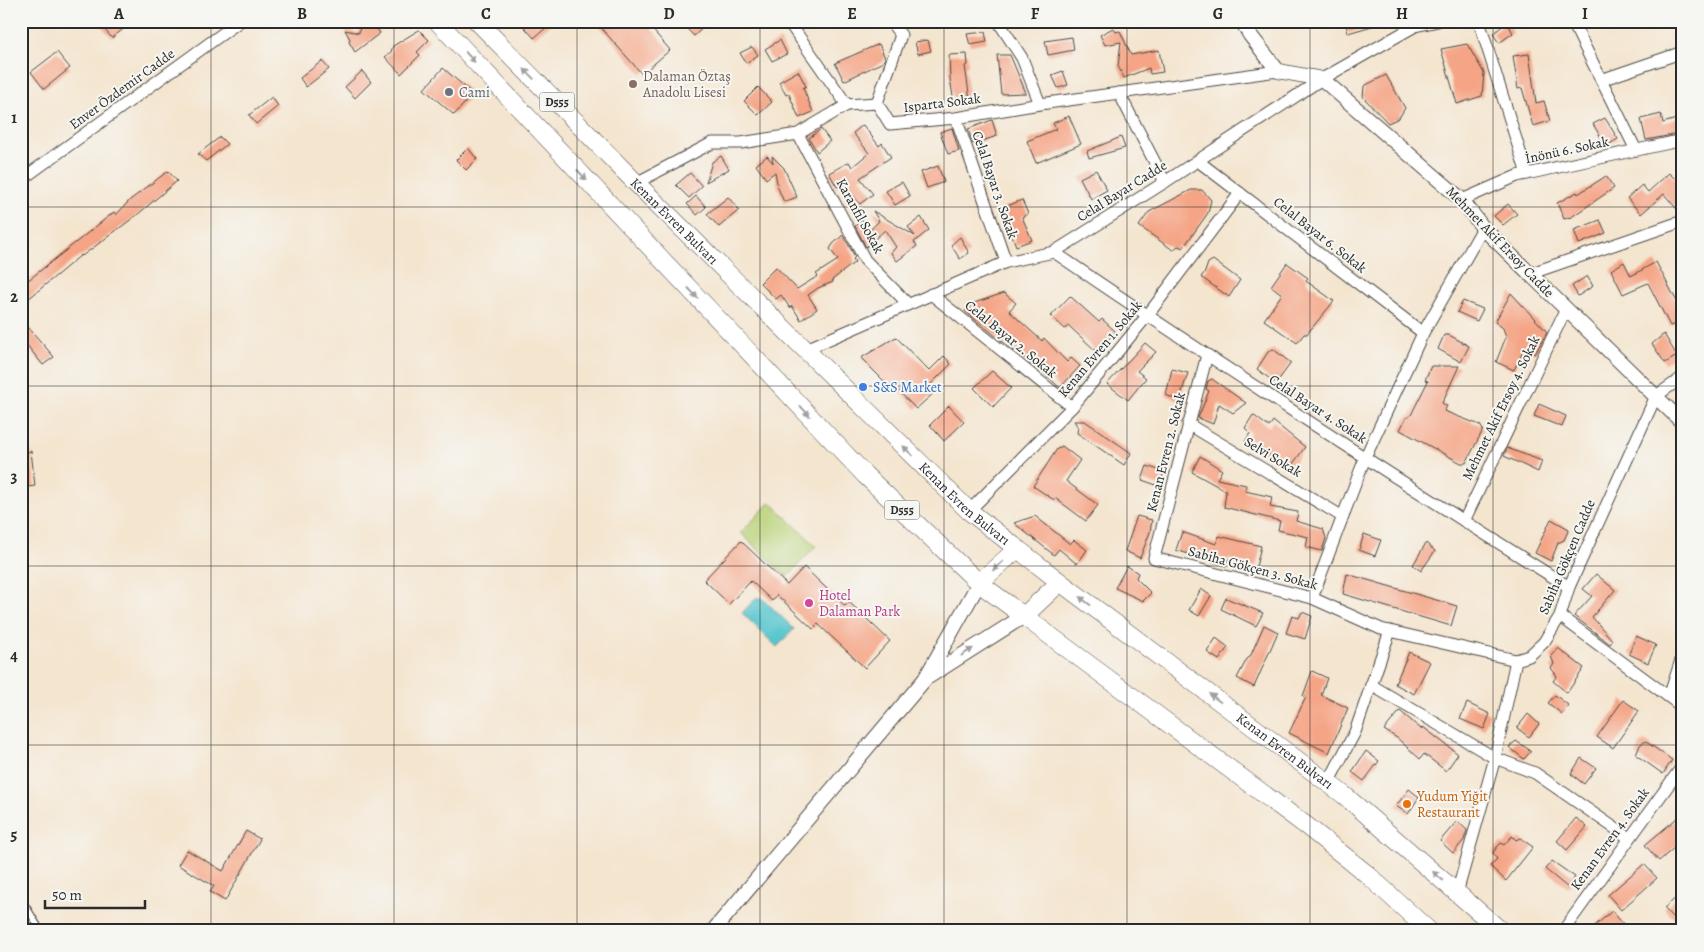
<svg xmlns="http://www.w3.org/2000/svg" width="1704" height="952" viewBox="0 0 1704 952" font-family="Alegreya,serif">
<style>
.green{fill:#b9d278;stroke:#727e52}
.water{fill:#59c6ce;stroke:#42787c}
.building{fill:#f5a586}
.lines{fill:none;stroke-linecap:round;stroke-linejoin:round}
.service-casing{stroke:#494744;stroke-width:8}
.minor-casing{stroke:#494744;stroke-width:13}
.tertiary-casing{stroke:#494744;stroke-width:16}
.primary-casing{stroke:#494744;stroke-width:19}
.service{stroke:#fff;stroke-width:5.5}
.minor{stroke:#fff;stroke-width:11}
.tertiary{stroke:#fff;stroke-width:14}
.primary{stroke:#fff;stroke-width:18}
.oneway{fill:#a0a0a0}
.grid{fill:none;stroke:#2b2b2b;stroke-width:1;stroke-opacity:0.55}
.education-dot{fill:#8d6e63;stroke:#f6f6f2;stroke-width:2}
.worship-dot{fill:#6b7280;stroke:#f6f6f2;stroke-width:2}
.shop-dot{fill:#3f7fe0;stroke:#f6f6f2;stroke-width:2}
.hotel-dot{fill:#d1479c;stroke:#f6f6f2;stroke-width:2}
.food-dot{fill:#e8710a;stroke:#f6f6f2;stroke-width:2}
.labels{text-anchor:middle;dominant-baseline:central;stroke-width:4;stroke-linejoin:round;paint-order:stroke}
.shield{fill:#f6f6f2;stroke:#686867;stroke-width:1}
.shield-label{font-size:12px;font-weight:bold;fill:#2b2b2b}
.education-label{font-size:14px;fill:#785e54;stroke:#f6f6f2;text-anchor:start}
.street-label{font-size:14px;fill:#2b2b2b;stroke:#f6f6f2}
.worship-label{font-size:14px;fill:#5b616d;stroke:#f6f6f2;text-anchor:start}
.shop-label{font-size:14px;fill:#366cbe;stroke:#f6f6f2;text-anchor:start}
.hotel-label{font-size:14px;fill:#b23c85;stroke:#f6f6f2;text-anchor:start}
.food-label{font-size:14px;fill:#c56008;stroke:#f6f6f2;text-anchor:start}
.neatline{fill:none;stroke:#2b2b2b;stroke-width:2}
.grid-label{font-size:16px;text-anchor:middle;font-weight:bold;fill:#2b2b2b}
</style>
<rect width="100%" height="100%" fill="#f6f6f2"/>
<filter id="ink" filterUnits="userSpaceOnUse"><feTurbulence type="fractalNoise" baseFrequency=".02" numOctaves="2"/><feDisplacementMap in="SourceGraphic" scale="10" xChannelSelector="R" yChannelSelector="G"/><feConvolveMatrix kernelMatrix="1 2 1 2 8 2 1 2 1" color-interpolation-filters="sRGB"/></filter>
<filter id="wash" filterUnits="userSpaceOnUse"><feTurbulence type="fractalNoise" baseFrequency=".0096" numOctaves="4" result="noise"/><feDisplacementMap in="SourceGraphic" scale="20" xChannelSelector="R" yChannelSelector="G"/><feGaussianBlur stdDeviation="1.12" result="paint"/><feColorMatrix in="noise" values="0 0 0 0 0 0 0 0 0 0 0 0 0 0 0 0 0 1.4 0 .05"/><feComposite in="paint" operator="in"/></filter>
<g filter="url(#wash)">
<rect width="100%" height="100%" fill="#f4e5cf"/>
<!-- green -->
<polygon class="green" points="770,502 816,546 787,577 741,533"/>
<!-- water -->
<polygon class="water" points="756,598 762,598 794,629 777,647 742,613"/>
<g id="blocks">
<!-- building -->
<g class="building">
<polygon points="97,21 133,21 112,38"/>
<polygon points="364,21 371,21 380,33 355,52 349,42 350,39 345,30 359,33 360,24"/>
<polygon points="519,21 554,21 534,38"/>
<polygon points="595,21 645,21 670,50 642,74"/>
<polygon points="679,21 710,21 694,36"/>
<polygon points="1345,21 1378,21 1379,24 1348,33"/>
<polygon points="1507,22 1513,33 1499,43 1493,34"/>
<polygon points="1113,28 1116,32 1120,31 1131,55 1159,50 1163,72 1150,74 1149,68 1124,78 1118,66 1121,42 1105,45 1100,35"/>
<polygon points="419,30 429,40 417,52 420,55 401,74 385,57 391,52 393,46"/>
<polygon points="985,32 987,42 970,45 967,34"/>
<polygon points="1072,37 1074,50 1048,55 1045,41"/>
<polygon points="780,40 787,54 772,61 765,49"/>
<polygon points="928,40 931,51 918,54 915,42"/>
<polygon points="879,44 885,58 883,62 844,81 835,63"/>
<polygon points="1467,44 1484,73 1482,96 1457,104 1441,49"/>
<polygon points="752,47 758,55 746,63 740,53"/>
<polygon points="57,52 70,68 44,89 31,72"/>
<polygon points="967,54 968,65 965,66 970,100 957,103 953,96 950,79 949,55"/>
<polygon points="1529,54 1536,103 1544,101 1550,121 1533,126 1522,88 1518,89 1513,56"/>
<polygon points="997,55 1010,55 1026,93 1001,94"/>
<polygon points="322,61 329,69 306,87 300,78"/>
<polygon points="443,68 473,94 454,115 424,89"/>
<polygon points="362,71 371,82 355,98 345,87"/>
<polygon points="798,71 806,86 803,88 813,112 799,118 789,94 786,95 779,82"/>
<polygon points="1063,71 1068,85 1058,88 1052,75"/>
<polygon points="1386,75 1405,108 1399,118 1388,123 1363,97 1364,86"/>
<polygon points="758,87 772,102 758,115 744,101"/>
<polygon points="272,97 278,106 256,124 249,115"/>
<polygon points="1661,114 1663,123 1683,117 1683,133 1646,140 1641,119"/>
<polygon points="1069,116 1081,144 1036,163 1027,141 1056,129 1053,123"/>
<polygon points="1605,118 1618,139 1606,146 1593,124"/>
<polygon points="992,120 997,136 973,144 968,129"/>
<polygon points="863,125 879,146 882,143 891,157 860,178 873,194 860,204 843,183 837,187 829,173 849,162 852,167 869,153 853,133"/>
<polygon points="952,128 959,151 948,154 940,132"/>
<polygon points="821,129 830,141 817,152 809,138"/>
<polygon points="220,137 227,144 206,161 198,154"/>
<polygon points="1121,137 1125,148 1089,158 1087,151"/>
<polygon points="468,148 477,159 466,170 456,160"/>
<polygon points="721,156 729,169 706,182 712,162"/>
<polygon points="767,156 773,163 772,156 784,168 797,197 784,202 778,188 775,172 766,179 756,165"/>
<polygon points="938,166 944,182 927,188 921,172"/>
<polygon points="1096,170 1107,190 1091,199 1080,178"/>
<polygon points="1683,170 1683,214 1681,214 1664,194 1641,214 1627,198 1642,185 1648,192 1669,173 1674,178"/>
<polygon points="168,171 177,181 137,215 82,256 81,255 21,305 21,286 114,212 116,215 130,200"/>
<polygon points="690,173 702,186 689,198 676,185"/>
<polygon points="1606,176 1614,188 1570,218 1570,217 1564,219 1557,203 1577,192 1578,194"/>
<polygon points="902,182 910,196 895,205 886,191"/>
<polygon points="1191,190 1202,190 1211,200 1208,213 1183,248 1178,246 1173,250 1139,226 1149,212"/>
<polygon points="696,196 706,207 697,215 687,204"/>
<polygon points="728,197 739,210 719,227 707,214"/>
<polygon points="1022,200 1028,214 1022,217 1032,240 1016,246 1002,208"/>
<polygon points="1508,204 1517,214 1503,225 1494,216"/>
<polygon points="873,211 915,236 908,227 921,217 929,230 914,242 917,246 897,261 891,253 896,247 885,230 866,247 855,226 862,220 870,230 879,221"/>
<polygon points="1600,220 1606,233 1579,244 1574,230"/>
<polygon points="843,235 855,257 853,259 855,262 832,280 833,282 818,288 808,295 817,309 801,320 792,306 790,308 781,295 776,299 760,283 776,267 797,289 818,276 816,274 838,260 830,249 833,244"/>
<polygon points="960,237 969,253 960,259 951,245"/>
<polygon points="1213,260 1240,280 1229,297 1201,277 1205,272 1208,263"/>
<polygon points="1624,262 1631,276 1656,262 1683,313 1683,321 1670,326 1648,283 1623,294 1611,270"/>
<polygon points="1287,263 1308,278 1306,281 1334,301 1307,334 1304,334 1297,343 1264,320 1282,294 1271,286"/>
<polygon points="1587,276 1593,286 1578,296 1572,286"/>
<polygon points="1004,293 1016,303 1009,311 1042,341 1044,338 1067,362 1071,358 1080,366 1060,388 1041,370 1039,371 1028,362 1016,350 1014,351 965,311 971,304"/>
<polygon points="1511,293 1547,332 1535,354 1524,349 1514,370 1496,362 1506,337 1503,328 1495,322"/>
<polygon points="1070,296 1099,322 1102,319 1116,332 1096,351 1069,326 1065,329 1051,316"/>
<polygon points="1463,301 1483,309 1477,321 1457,312"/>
<polygon points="21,319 54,357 43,365 21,338"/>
<polygon points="1664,334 1677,356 1665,363 1652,344"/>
<polygon points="1444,335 1449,335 1469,346 1461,362 1438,349"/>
<polygon points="896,337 929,371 944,356 951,364 930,385 936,391 916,409 894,386 891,388 861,358"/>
<polygon points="1145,343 1156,352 1137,371 1146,378 1128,400 1107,384"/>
<polygon points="1273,349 1291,363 1280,378 1274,382 1257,369 1268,352"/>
<polygon points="1431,366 1459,366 1442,403 1447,406 1444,411 1480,425 1483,430 1466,463 1461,463 1400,430 1406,418 1411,415 1428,381 1425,380"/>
<polygon points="1172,369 1188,373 1179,401 1166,395"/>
<polygon points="992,371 1011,388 993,407 974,388"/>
<polygon points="1212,379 1246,403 1233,413 1219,404 1213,424 1198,418 1209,391 1206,389 1208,381"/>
<polygon points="1539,404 1566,416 1562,427 1534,416"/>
<polygon points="949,406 964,422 944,441 930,425"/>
<polygon points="1253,415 1269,427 1273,421 1305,447 1290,468 1267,453 1265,456 1245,442 1250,433 1245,428"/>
<polygon points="1074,421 1085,421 1127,450 1131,453 1124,465 1077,433 1078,427"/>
<polygon points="1062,446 1080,460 1066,481 1098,505 1086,521 1055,498 1054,500 1033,486 1057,449"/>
<polygon points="1507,448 1542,461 1538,472 1504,456"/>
<polygon points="31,451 35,486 21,488 21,453"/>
<polygon points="1200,456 1222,470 1217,479 1246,485 1245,491 1272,497 1270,507 1298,512 1296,521 1323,529 1326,538 1322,551 1306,547 1308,537 1278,530 1280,521 1224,507 1226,491 1192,472"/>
<polygon points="1147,466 1164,472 1159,486 1142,480"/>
<polygon points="1035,516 1070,544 1074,540 1087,550 1077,564 1059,549 1054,555 1014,523"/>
<polygon points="1137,516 1152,520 1150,532 1140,558 1125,551"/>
<polygon points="1551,519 1569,529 1564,540 1558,543 1551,561 1535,553"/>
<polygon points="1182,532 1216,544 1219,536 1261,546 1256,567 1228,559 1226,566 1176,550"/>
<polygon points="1364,534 1381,540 1375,556 1359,550"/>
<polygon points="741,541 787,585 804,567 845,606 849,602 890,641 865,668 818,624 813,629 777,595 772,601 751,581 729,604 704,580"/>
<polygon points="1426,543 1435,551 1421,571 1413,565"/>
<polygon points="1127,566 1138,573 1136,578 1151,593 1143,601 1115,588"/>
<polygon points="1347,574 1457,606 1451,626 1343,594"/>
<polygon points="1596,574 1615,590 1592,617 1613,641 1610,644 1574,616 1592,596 1583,589"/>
<polygon points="1201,589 1211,596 1199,616 1189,610"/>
<polygon points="1226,598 1263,613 1256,626 1221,609"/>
<polygon points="1302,612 1312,616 1305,639 1286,633 1292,616 1299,618"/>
<polygon points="1264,625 1278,632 1254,687 1237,678 1247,659 1250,657"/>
<polygon points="1636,636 1656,645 1648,663 1629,654"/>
<polygon points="1216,638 1228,647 1219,660 1207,652"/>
<polygon points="1558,648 1584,668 1567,693 1553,681 1557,676 1551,668 1554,664 1551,656"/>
<polygon points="1409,652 1430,662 1414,694 1395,684"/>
<polygon points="1312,671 1327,678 1321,695 1348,708 1329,753 1289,733 1306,697 1303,696"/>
<polygon points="1555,695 1568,705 1562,714 1548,703"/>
<polygon points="1623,700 1639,711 1613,748 1597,737"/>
<polygon points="1467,703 1490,714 1484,729 1460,719"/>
<polygon points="1400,711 1421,729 1423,727 1458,754 1446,771 1424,754 1420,759 1397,738 1384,730"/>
<polygon points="1528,714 1539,724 1529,737 1517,728"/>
<polygon points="1516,741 1531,751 1524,759 1509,747"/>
<polygon points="1645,741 1672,760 1663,774 1636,755 1640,745"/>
<polygon points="1366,751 1379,761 1364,781 1352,772"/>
<polygon points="1581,758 1596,768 1584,784 1571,774"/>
<polygon points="1409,789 1419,797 1408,814 1396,806"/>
<polygon points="1683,813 1683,840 1659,861 1645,845"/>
<polygon points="1576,818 1587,827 1567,850 1557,841"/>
<polygon points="1457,821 1467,830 1464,840 1453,853 1440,841"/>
<polygon points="246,831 260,839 225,901 210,892 214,886 178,865 187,850 223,871"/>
<polygon points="1512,836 1516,840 1520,838 1533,847 1506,881 1490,866 1497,859 1493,853 1497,847 1501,843 1504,845"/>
<polygon points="1552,861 1575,877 1568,888 1545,869"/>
<polygon points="1644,864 1657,878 1621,910 1608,895"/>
<polygon points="1683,892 1683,929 1664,908"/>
<polygon points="1612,911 1625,926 1618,931 1589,931"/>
</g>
</g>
</g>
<g filter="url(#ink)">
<use href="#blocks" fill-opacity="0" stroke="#494744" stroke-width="1"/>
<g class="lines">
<defs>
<polyline id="service" points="21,898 41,931"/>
<g id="minor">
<polyline points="788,21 847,105"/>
<polyline points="998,21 1022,58 1040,104"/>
<polyline points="1479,21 1527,174"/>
<polyline points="1573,21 1576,29 1636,150"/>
<polyline points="1601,80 1683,52"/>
<polyline points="1119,93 1165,182"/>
<polyline points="877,103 901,35 890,21"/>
<polyline points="956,118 1006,262"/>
<polyline points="798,134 865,260 908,304"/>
<polyline points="1198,161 1423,333"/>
<polyline points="21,180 240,21"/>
<polyline points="636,183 712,143 741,143 798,134 847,105 877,103 890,124 956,118 1040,104 1278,71"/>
<polyline points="1462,200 1517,176 1683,140"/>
<path d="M1054,252C1223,368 1395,478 1569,587"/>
<polyline points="1529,274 1683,221"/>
<polyline points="931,294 1072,407"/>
<polyline points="804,350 1006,262 1054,252 1165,182 1322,79 1415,26 1438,21"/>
<polyline points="1207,355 1154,558 1312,598 1381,629 1516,660"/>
<polyline points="1188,424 1343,517"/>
<polyline points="969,511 1072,407 1147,316 1240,193"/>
<polyline points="1464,521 1566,309"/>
<polyline points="1312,598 1365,458 1423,333 1483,228"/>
<polyline points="1560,616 1669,697 1683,708"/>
<polyline points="1371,685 1495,758 1535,773 1629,838"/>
<polyline points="1669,697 1683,654"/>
<polyline points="1328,783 1355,732 1390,631"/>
<polyline points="1457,893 1495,758 1516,660 1529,656 1544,642 1560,616 1569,587 1656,396 1683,377"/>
<polyline points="1563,931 1683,765"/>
</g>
<g id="tertiary">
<polyline points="1242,21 1250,35 1278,71 1322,79 1462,200 1483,228 1683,423"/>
<polyline points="928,677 1024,616"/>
<polyline points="713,931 925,679 979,583"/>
</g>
<g id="primary">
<polyline points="437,21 865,475 979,583 1308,827 1368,875 1429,931"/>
<path id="s1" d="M477,21L636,183L969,511L1060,582L1344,795L1501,931"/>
<polyline points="979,583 1017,549"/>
<polyline points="1024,616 1060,582"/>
</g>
</defs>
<!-- service casing -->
<use href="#service" class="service-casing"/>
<!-- minor casing -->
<use href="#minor" class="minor-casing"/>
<!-- tertiary casing -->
<use href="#tertiary" class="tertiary-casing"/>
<!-- primary casing -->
<use href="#primary" class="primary-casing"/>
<!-- service -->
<use href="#service" class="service"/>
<!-- minor -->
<use href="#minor" class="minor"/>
<!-- tertiary -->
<use href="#tertiary" class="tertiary"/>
<!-- primary -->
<use href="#primary" class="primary"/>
</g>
<!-- one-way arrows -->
<defs><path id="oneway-solid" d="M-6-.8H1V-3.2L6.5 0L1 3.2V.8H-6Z" transform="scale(1.25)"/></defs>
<g class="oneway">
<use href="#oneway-solid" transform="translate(470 57) rotate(47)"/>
<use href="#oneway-solid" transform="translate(529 74) rotate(-134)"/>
<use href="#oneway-solid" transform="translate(582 175) rotate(47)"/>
<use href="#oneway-solid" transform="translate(693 293) rotate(47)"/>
<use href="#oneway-solid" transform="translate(805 411) rotate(47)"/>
<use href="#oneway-solid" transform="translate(908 451) rotate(-135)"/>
<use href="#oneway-solid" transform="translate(998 566) rotate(138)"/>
<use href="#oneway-solid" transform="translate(1085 601) rotate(-143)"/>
<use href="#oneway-solid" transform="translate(967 652) rotate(-32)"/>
<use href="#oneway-solid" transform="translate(1215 698) rotate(-143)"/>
<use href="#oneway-solid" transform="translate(1438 876) rotate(-139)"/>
</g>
</g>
<!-- grid -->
<path class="grid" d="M211,21V931M394,21V931M577,21V931M760,21V931M944,21V931M1127,21V931M1310,21V931M1493,21V931M21,207H1683M21,386H1683M21,566H1683M21,745H1683"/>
<!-- markers -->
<circle class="education-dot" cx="633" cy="84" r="5"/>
<circle class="worship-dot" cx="449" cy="92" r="5"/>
<circle class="shop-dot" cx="863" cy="387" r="5"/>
<circle class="hotel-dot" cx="809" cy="603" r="5"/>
<circle class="food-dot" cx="1407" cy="804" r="5"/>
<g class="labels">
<!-- shield labels -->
<g class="shield">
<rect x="539.5" y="92.5" width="35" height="19" rx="4"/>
<rect x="884.5" y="500.5" width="35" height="19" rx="4"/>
</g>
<g class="shield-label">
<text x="557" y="102">D555</text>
<text x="902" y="510">D555</text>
</g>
<!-- education labels -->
<g class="education-label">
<text x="643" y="76">Dalaman Öztaş<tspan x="643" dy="16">Anadolu Lisesi</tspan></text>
</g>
<!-- street labels -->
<g class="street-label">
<text transform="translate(122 89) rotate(-36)">Enver Özdemir Cadde</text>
<text transform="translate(942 103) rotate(-7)">Isparta Sokak</text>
<text transform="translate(1567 150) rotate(-12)">İnönü 6. Sokak</text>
<text transform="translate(995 185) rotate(71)">Celal Bayar 3. Sokak</text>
<text transform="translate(1122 191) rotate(-32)">Celal Bayar Cadde</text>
<text transform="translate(860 216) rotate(61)">Karanfil Sokak</text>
<text stroke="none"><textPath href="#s1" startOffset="281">Kenan Evren Bulvarı</textPath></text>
<text transform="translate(1320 235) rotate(38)">Celal Bayar 6. Sokak</text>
<text transform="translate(1500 242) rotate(46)">Mehmet Akif Ersoy Cadde</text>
<text transform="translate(1011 339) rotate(39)">Celal Bayar 2. Sokak</text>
<text transform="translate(1100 349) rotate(-50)">Kenan Evren 1. Sokak</text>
<text transform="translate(1501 408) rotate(-64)">Mehmet Akif Ersoy 4. Sokak</text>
<text transform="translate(1318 409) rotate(33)">Celal Bayar 4. Sokak</text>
<text transform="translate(1166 452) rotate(-76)">Kenan Evren 2. Sokak</text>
<text transform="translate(1273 457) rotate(31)">Selvi Sokak</text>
<text stroke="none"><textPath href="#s1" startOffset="686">Kenan Evren Bulvarı</textPath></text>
<text transform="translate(1567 557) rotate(-67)">Sabiha Gökçen Cadde</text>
<text transform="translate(1253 568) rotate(15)">Sabiha Gökçen 3. Sokak</text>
<text stroke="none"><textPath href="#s1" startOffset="1091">Kenan Evren Bulvarı</textPath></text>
<text transform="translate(1610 839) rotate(-54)">Kenan Evren 4. Sokak</text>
</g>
<!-- worship labels -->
<g class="worship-label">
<text x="459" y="92">Cami</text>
</g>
<!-- shop labels -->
<g class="shop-label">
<text x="873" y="387">S&amp;S Market</text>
</g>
<!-- hotel labels -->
<g class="hotel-label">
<text x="819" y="595">Hotel<tspan x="819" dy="16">Dalaman Park</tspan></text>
</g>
<!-- food labels -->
<g class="food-label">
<text x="1417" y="796">Yudum Yiğit<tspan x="1417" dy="16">Restaurant</tspan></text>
</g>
</g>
<!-- margin -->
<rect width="1704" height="952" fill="none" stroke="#f6f6f2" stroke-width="55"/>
<!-- scale -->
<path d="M45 900v8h100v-8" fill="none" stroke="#2b2b2b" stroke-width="2.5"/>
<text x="52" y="900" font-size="15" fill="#2b2b2b" stroke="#f6f6f2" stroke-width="4" paint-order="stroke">50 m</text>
<rect x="28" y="28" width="1648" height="896" class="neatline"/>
<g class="grid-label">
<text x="119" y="19">A</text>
<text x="302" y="19">B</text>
<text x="486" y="19">C</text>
<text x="669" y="19">D</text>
<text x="852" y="19">E</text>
<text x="1035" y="19">F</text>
<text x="1218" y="19">G</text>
<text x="1402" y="19">H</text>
<text x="1585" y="19">I</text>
<text x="14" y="123">1</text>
<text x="14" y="302">2</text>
<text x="14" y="482">3</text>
<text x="14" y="661">4</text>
<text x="14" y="840">5</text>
</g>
</svg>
